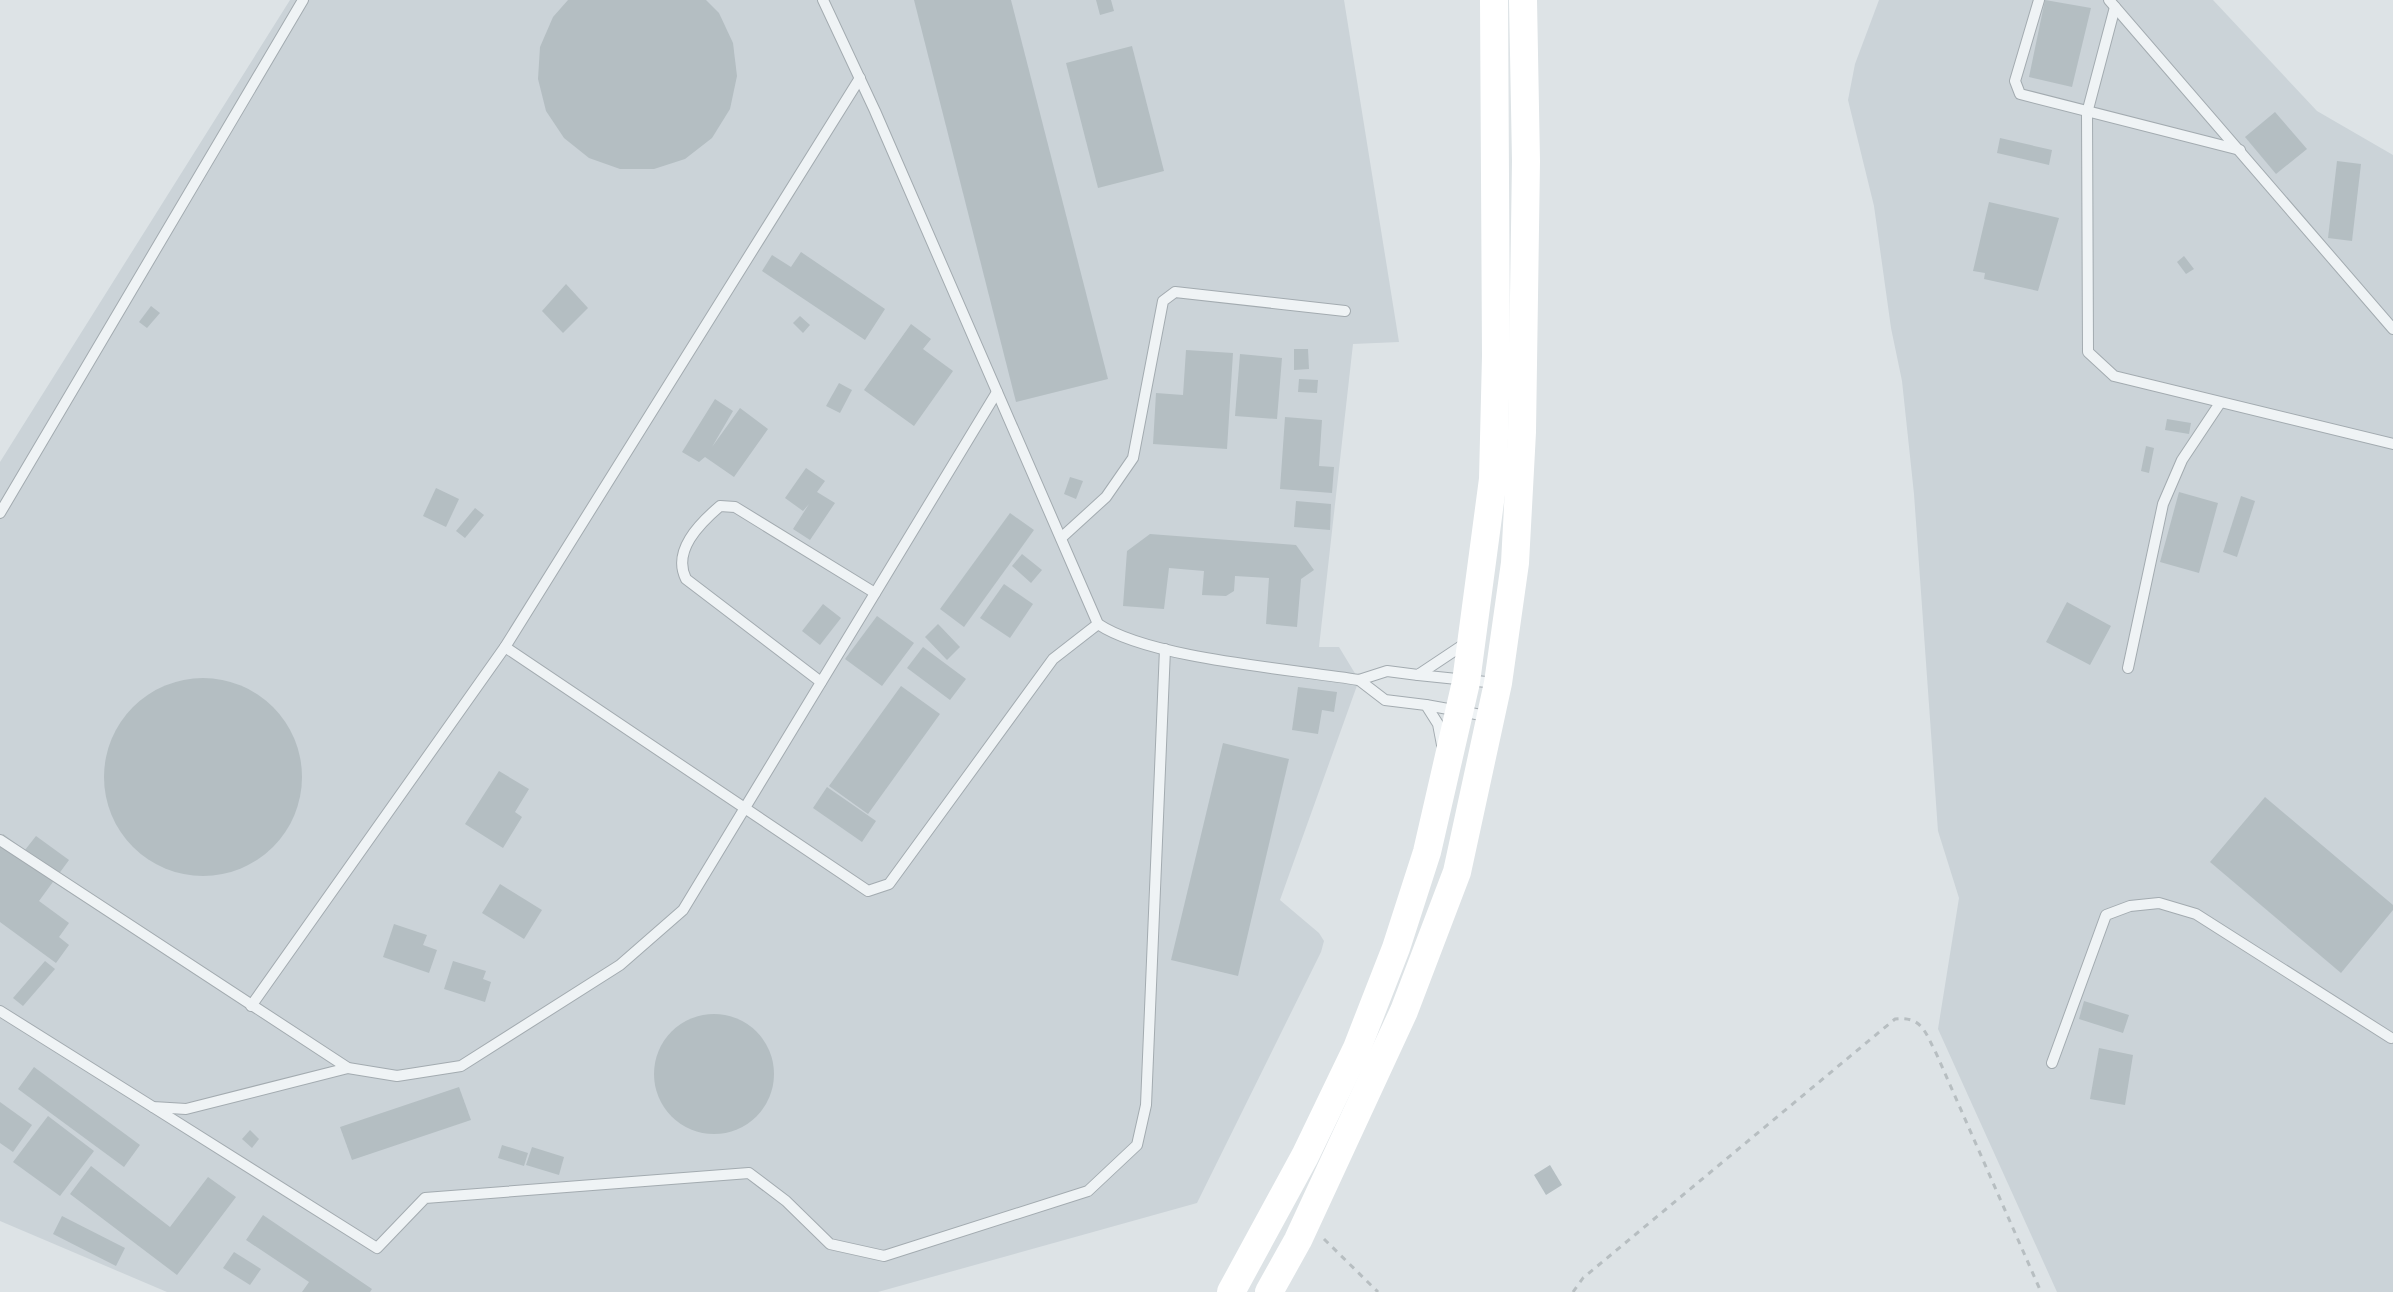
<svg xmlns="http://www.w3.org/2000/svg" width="2393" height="1292" viewBox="0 0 2393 1292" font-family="'DejaVu Sans',sans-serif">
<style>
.built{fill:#cbd3d8}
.building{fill:#b4bec2}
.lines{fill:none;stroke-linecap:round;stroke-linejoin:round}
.lane-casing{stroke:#a3abb0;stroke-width:12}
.path{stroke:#b7bec1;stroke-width:3;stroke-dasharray:6 6;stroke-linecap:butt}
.lane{stroke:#eff3f5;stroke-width:10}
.secondary{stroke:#fff;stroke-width:28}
</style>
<rect width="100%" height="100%" fill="#dde3e6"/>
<!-- built -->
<g class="built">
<polygon points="290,0 1344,0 1399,342 1353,344 1319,647 1339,647 1359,680 1280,900 1319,933 1324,941 1321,952 1197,1203 878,1292 167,1292 0,1221 0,462"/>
<polygon points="1879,0 2213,0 2317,111 2393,155 2393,1292 2057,1292 1938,1029 1959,898 1938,831 1914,494 1902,381 1891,328 1874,206 1848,100 1855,64"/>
</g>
<!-- building -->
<g class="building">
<polygon points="568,0 706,0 719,13 733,43 737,76 730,109 712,138 685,159 654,169 620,169 589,158 564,138 546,111 538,79 540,47 553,17"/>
<polygon points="914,0 1011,0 1108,379 1016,402"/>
<polygon points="1096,0 1111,0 1114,11 1100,15"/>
<polygon points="2045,0 2091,8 2072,87 2029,77"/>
<polygon points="1132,46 1164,171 1098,188 1066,63"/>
<polygon points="2275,112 2307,149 2276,174 2245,137"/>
<polygon points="2000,138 2052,150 2049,165 1997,153"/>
<polygon points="2337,161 2361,164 2352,241 2328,238"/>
<polygon points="1989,202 2059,218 2038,291 1984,279 1985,273 1973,271"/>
<polygon points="801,252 885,309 865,340 762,271 772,255 791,267"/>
<polygon points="2184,256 2194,269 2186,274 2177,262"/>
<polygon points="566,284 588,308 563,333 542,311"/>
<polygon points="151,306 160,313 147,328 139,322"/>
<polygon points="800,316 810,325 803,333 793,323"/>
<polygon points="911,324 931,339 923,349 953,371 914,426 864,390"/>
<polygon points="1294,349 1308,349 1309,369 1294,370"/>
<polygon points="1186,350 1233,353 1227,449 1153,444 1156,393 1183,395"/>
<polygon points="1240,354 1282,358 1277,419 1235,416"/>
<polygon points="1299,379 1318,380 1317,393 1298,392"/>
<polygon points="839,383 852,390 840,413 826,406"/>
<polygon points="715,399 733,411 712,447 740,408 768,429 734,477 705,457 699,462 682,452"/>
<polygon points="1285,417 1322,420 1319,466 1334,467 1332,493 1280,489"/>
<polygon points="2167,419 2191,423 2189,434 2165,430"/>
<polygon points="2146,446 2154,448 2149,473 2141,471"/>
<polygon points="806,468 825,481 817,492 835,503 810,540 793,529 809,504 803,511 785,498"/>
<polygon points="1070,477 1083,481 1076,499 1064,494"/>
<polygon points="436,488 459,499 446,527 423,516"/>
<polygon points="2179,492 2218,503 2199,573 2160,562"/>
<polygon points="2241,496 2255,501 2237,557 2223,552"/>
<polygon points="1296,501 1331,504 1330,530 1294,527"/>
<polygon points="475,508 484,515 465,538 456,531"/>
<polygon points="1010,513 1034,530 964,627 940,609"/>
<polygon points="1150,534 1296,545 1314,570 1301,579 1297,627 1266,624 1269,578 1235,576 1234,591 1226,596 1202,595 1204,571 1169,568 1164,609 1123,606 1127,551"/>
<polygon points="1022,554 1042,570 1031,583 1012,566"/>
<polygon points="1004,584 1033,604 1010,638 980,618"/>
<polygon points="2067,602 2111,626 2090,665 2046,642"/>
<polygon points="823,604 841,618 820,645 802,631"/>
<polygon points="877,616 914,643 882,686 845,659"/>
<polygon points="938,624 960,647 947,660 925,637"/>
<polygon points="923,647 966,679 950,700 907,668"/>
<circle cx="203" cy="777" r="99"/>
<polygon points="901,686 940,714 868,814 829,786"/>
<polygon points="1298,687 1337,692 1334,712 1322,710 1318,734 1292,730"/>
<polygon points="1223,743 1289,759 1238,976 1171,960"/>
<polygon points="499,771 529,789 515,812 522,817 503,848 465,824"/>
<polygon points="827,787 876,821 862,842 813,808"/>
<polygon points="2265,797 2393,905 2393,910 2341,973 2210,862"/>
<polygon points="3,834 25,850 36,836 69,860 39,901 69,923 59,937 69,945 56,963 0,922 0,839"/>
<polygon points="500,884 542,910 524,939 482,913"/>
<polygon points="394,924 427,935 423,945 437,950 429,973 383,957"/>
<polygon points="45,961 55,969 23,1006 13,998"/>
<polygon points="453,961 486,971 483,979 491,982 485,1002 444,989"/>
<polygon points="2084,1001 2129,1015 2123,1033 2079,1019"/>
<circle cx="714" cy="1074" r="60"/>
<polygon points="2099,1048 2133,1055 2125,1105 2090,1099"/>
<polygon points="34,1067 140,1145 124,1167 18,1089"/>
<polygon points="459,1087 471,1120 352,1160 340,1127"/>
<polygon points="0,1102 32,1125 13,1152 0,1143"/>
<polygon points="48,1116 94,1151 60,1196 13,1162"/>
<polygon points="250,1130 259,1139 252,1148 242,1139"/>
<polygon points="502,1145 528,1153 524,1166 498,1158"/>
<polygon points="532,1147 564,1157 559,1175 526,1165"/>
<polygon points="1550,1165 1562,1185 1546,1195 1534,1175"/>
<polygon points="91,1166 170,1227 208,1177 236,1197 177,1275 70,1194"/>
<polygon points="263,1215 372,1289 370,1292 302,1292 309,1282 246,1240"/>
<polygon points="62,1216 125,1248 116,1266 53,1234"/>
<polygon points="234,1252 261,1269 250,1285 223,1268"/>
</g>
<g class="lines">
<defs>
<g id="lane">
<path d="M823,0L875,111L1098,624C1150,659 1292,669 1359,680L1387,671L1418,675L1466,643"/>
<polyline points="2039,0 2015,81 2020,94 2240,150"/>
<polyline points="2109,0 2393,329"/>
<polyline points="2115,7 2087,113 2088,352 2114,376 2393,444"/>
<polyline points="0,513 303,0"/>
<polyline points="1061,538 1106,497 1133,458 1163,301 1175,292 1345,311"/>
<polyline points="505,647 868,891 889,884 1053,659 1098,624"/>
<polyline points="2128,668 2163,504 2182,460 2220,403"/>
<polyline points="1418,675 1496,683"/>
<polyline points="1359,680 1385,700 1426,705 1438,724 1442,745"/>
<path d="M821,682L686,579C672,551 699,524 720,506L735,507L875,593"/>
<polyline points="1426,705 1487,716"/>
<polyline points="0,840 348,1068 397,1076 461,1066 620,965 683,910 997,392"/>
<polyline points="251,1006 505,647 860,78"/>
<polyline points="0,1011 153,1107 186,1109 348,1068"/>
<polyline points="2052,1063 2106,915 2130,906 2159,903 2196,914 2391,1038"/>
<polyline points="153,1107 377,1248 425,1198 749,1173 786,1201 830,1244 884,1256 1088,1191 1137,1145 1146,1105 1165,649"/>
</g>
</defs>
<!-- lane casing -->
<use href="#lane" class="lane-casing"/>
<!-- path -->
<g class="path">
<polyline points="1324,1239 1378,1292"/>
<path d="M1573,1292L1583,1278L1895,1019C1922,1016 1925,1032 1936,1053L2041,1292"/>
</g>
<!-- lane -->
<use href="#lane" class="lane"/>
<!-- secondary -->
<g class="secondary">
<polyline points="1231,1292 1305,1156 1357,1048 1396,948 1427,852 1466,682 1493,479 1496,356 1494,0"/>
<polyline points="1269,1292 1298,1240 1404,1011 1457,872 1498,683 1515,563 1522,432 1526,161 1523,0"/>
</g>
</g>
</svg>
